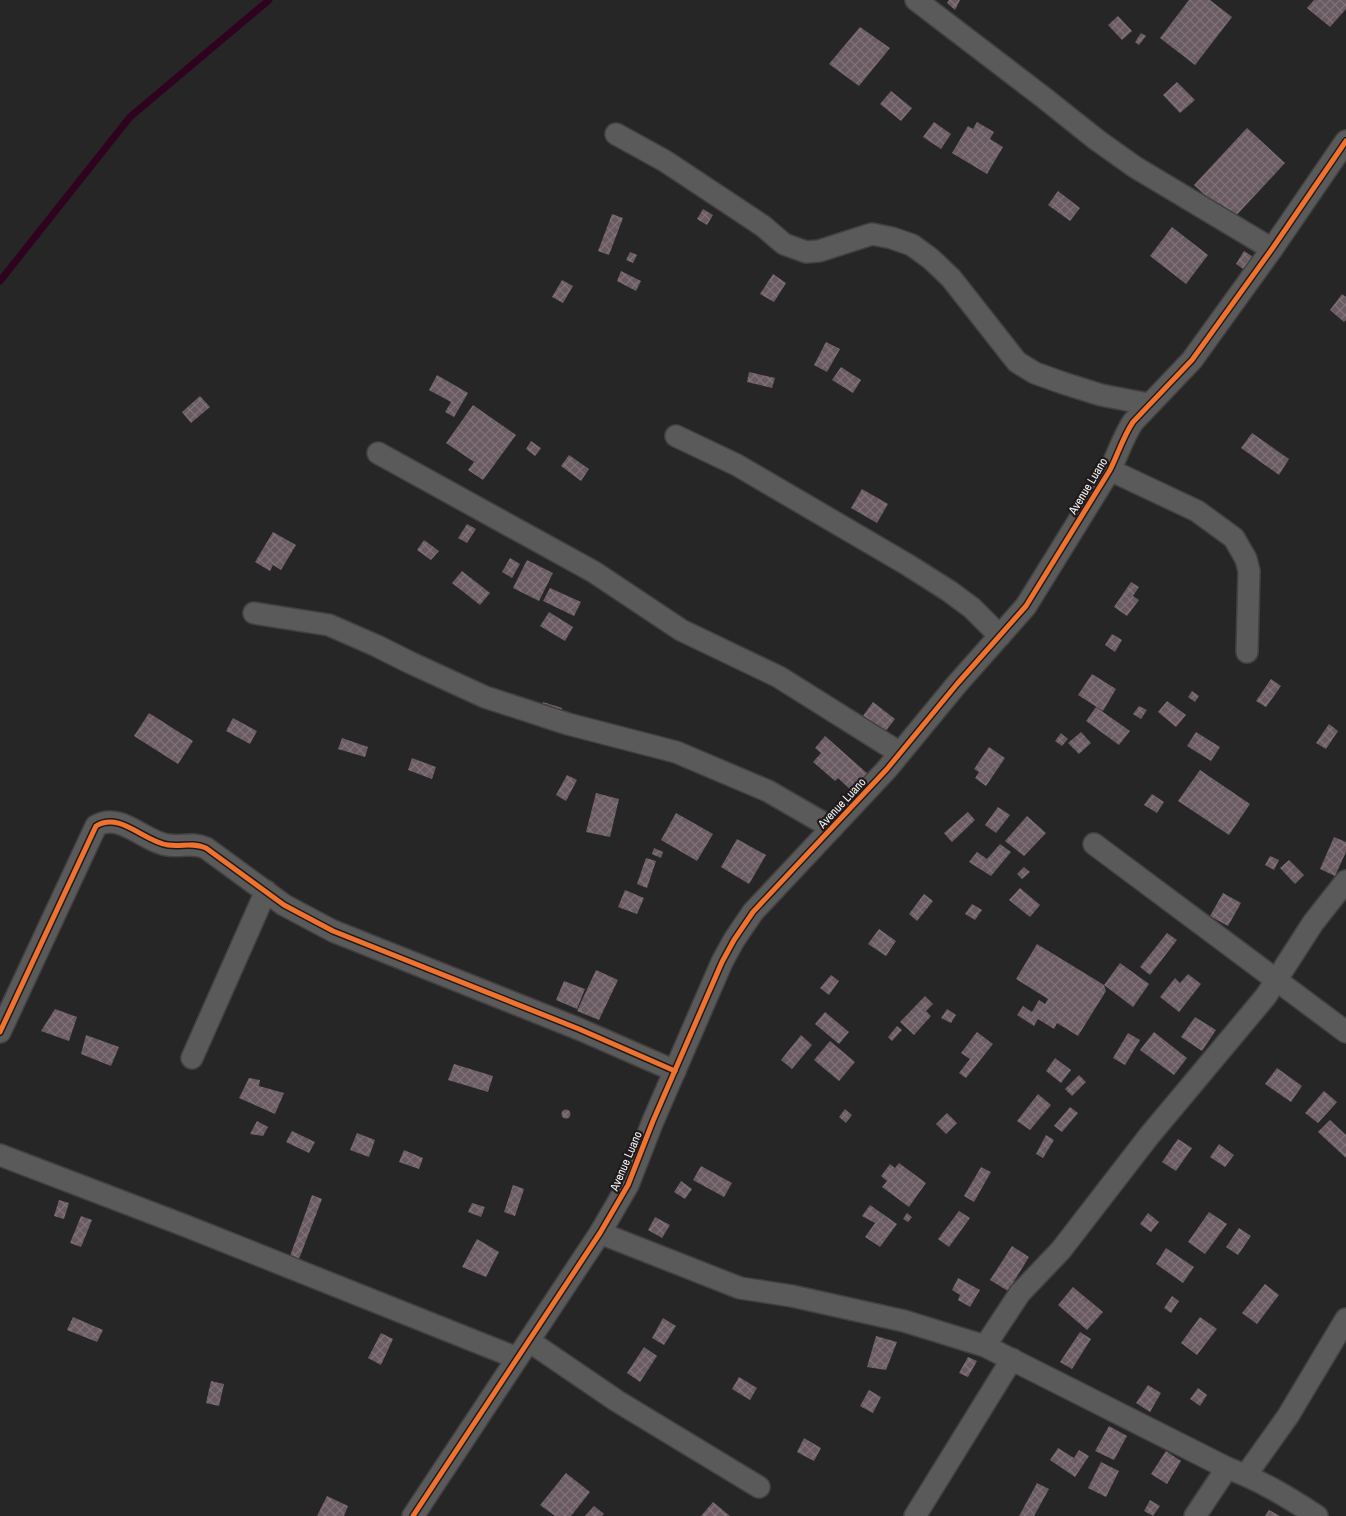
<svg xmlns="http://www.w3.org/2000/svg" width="1346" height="1516" viewBox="0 0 1346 1516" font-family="'Archivo Narrow',sans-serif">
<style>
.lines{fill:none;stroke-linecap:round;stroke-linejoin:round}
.stream{stroke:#2f031f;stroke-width:7}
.building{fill:url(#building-cross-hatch)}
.street-casing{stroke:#424041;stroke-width:24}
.street{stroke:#5b5a5a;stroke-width:21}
.cycleway-casing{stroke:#1f1b1d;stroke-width:8}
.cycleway{stroke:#ef722f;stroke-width:5}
.labels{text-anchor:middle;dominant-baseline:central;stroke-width:4.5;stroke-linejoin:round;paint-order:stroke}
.street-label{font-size:12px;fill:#f6f4f5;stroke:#1f1b1d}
</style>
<defs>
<pattern id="building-cross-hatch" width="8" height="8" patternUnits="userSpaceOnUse" patternTransform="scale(1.25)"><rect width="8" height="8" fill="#6a5a62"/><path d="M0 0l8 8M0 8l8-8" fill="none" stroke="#807279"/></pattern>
</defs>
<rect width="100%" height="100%" fill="#272626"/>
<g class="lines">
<!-- stream -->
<polyline class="stream" points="0,281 130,117 269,0"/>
</g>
<!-- building -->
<g class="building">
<polygon points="949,0 960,0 955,10 947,3"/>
<polygon points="1189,0 1210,0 1232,17 1195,65 1160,38"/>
<polygon points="1314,0 1346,0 1346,9 1330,27 1307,8"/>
<polygon points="1118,16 1132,31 1122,40 1108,25"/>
<polygon points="860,27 890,48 859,86 829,64"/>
<polygon points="1141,33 1146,36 1139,45 1135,42"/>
<polygon points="1177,82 1195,100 1180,113 1163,95"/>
<polygon points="891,91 912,108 901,121 880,104"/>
<polygon points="934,122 951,134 941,149 923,137"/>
<polygon points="977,122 994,132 990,139 1003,147 987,174 952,153 968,126 973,129"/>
<polygon points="1247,128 1285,163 1232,220 1194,185"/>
<polygon points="1058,191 1080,208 1070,221 1048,205"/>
<polygon points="703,209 713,215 707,225 697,219"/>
<polygon points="612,214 623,218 609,255 598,251"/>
<polygon points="1172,227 1208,255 1186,284 1150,256"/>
<polygon points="1244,251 1258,260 1249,273 1236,264"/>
<polygon points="630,252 637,255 633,263 626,260"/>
<polygon points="621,271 641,281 636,291 617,281"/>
<polygon points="773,274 786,283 774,302 760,294"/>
<polygon points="562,280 573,286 563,303 552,297"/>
<polygon points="1342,294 1346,297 1346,320 1344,322 1330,310"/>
<polygon points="826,342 840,349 827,372 814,365"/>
<polygon points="841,367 861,380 853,393 832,380"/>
<polygon points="749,372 775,378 772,388 747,382"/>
<polygon points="437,375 468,393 454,417 445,412 451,402 429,390"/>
<polygon points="200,396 210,407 191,423 182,412"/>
<polygon points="473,405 516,435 483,480 468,470 474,462 446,443"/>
<polygon points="1252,433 1289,459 1279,475 1241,448"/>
<polygon points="531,441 541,448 535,456 526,449"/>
<polygon points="569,455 589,469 581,481 561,466"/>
<polygon points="862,489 888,504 877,523 851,508"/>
<polygon points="467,524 476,529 467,543 458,538"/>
<polygon points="273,532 296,545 281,570 273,565 270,571 255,562"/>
<polygon points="424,540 439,551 431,560 417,550"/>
<polygon points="510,558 520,564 512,578 502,572"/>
<polygon points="527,560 553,573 539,601 513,588"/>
<polygon points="462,571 490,593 480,605 452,583"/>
<polygon points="1131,582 1139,587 1133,596 1139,600 1127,616 1114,607"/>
<polygon points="550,588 581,602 574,616 543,601"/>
<polygon points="549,612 573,627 565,641 540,626"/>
<polygon points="1112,634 1122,640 1115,652 1105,645"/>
<polygon points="1092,674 1116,689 1103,711 1078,695"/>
<polygon points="1271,679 1281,686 1266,707 1256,701"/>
<polygon points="1192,691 1199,696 1195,702 1188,697"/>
<polygon points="1167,701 1186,715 1176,727 1158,712"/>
<polygon points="543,702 562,708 558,720 539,714"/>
<polygon points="873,702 895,719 882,736 860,720"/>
<polygon points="1139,706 1147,710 1141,719 1133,714"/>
<polygon points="1096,707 1130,731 1119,745 1086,721"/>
<polygon points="149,713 193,741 178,764 134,736"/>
<polygon points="233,718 257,731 250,744 226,731"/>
<polygon points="1329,724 1338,731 1326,749 1316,743"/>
<polygon points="1081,732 1091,743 1079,754 1068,743"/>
<polygon points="1196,732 1220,747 1211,761 1187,746"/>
<polygon points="1061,733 1068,739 1062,746 1055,741"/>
<polygon points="825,736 868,774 853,792 838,778 835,781 813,762 821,753 815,748"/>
<polygon points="342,738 368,747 365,757 338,749"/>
<polygon points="989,747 1005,758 986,786 975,778 979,772 974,769"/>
<polygon points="412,758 436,767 432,779 408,770"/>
<polygon points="1200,770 1250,804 1229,835 1178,801"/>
<polygon points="567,775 577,780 566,801 556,795"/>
<polygon points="596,793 619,799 610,837 586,832"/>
<polygon points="1152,794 1164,802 1157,813 1144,805"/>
<polygon points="998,807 1010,815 996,833 985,825"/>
<polygon points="968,812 975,820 952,842 944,833"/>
<polygon points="676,813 713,834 697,861 661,840"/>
<polygon points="1027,816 1046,833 1024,856 1005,841"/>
<polygon points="1334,837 1346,842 1346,852 1335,876 1320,869"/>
<polygon points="737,839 766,855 749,884 721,867"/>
<polygon points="1000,844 1011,852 991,876 969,862 977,852 987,859"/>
<polygon points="654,848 663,852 661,858 652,854"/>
<polygon points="1270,856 1279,860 1274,870 1265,865"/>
<polygon points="646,858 656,861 647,888 637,884"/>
<polygon points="1289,860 1304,875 1295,884 1280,868"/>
<polygon points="1024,867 1030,872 1022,879 1017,874"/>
<polygon points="1020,888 1040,905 1030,917 1009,900"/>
<polygon points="625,890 644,898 637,914 618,907"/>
<polygon points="1223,893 1241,903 1228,926 1210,916"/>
<polygon points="924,894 933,901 917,921 909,914"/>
<polygon points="972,904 982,910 975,920 965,914"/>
<polygon points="879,929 896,941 886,956 868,944"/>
<polygon points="1167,933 1177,940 1150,975 1140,967"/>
<polygon points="1037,944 1104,985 1106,991 1078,1036 1057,1023 1054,1029 1038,1019 1034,1026 1017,1015 1023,1006 1032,1012 1039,1000 1045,1004 1048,999 1016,979"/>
<polygon points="1120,963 1149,984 1133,1007 1104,985"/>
<polygon points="596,970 618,980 599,1020 577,1011"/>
<polygon points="1188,974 1201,984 1179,1012 1160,997 1175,978 1180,983"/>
<polygon points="831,975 839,981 829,995 820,988"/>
<polygon points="564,981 585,989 577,1009 556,1000"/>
<polygon points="925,996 933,1004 926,1011 931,1016 914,1035 900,1022"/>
<polygon points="55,1009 77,1017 69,1041 41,1031"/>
<polygon points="947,1009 956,1015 951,1023 941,1018"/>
<polygon points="825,1012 849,1032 839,1044 815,1024"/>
<polygon points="1195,1017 1216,1030 1202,1051 1181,1037"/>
<polygon points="897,1026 902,1030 892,1041 888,1037"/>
<polygon points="977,1032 993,1044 966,1078 959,1073 970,1059 961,1053"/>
<polygon points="1154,1032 1187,1058 1174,1075 1140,1050"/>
<polygon points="1128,1033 1140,1040 1125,1065 1113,1058"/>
<polygon points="86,1035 119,1047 111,1066 81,1054"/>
<polygon points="801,1035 812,1045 792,1069 781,1060"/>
<polygon points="830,1041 855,1062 839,1081 814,1060"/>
<polygon points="1055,1058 1071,1070 1061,1083 1046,1071"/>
<polygon points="454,1064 493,1076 488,1092 448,1080"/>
<polygon points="1277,1068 1302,1086 1291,1102 1265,1084"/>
<polygon points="1079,1075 1086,1082 1072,1096 1065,1089"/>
<polygon points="249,1078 260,1080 259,1086 284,1093 275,1114 239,1098"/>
<polygon points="1324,1091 1337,1102 1318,1123 1305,1113"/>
<polygon points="1038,1094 1051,1105 1030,1130 1017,1121"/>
<polygon points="1070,1107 1078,1113 1062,1132 1054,1126"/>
<polygon points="845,1109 852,1115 846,1123 839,1117"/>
<circle cx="566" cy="1114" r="4.5"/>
<polygon points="947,1113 957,1123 946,1134 936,1124"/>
<polygon points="1330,1120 1346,1135 1346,1158 1318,1132"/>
<polygon points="257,1121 268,1127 263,1136 250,1134"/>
<polygon points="292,1131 315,1142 309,1153 286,1142"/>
<polygon points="357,1133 375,1140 369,1157 350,1150"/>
<polygon points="1046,1135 1054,1140 1043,1158 1036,1154"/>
<polygon points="1178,1139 1192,1148 1176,1171 1162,1162"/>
<polygon points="1219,1144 1234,1155 1225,1167 1210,1157"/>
<polygon points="404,1150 423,1158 419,1169 399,1162"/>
<polygon points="899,1163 926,1183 909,1207 882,1187 887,1181 881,1176 890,1164 895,1168"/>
<polygon points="701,1166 732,1183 724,1197 693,1180"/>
<polygon points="981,1167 991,1172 974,1202 964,1196"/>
<polygon points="681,1181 692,1189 685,1199 674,1192"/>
<polygon points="513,1185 524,1189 515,1216 504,1212"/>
<polygon points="312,1195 322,1199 299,1259 290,1256"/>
<polygon points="59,1200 69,1203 64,1219 54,1216"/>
<polygon points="472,1203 485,1207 481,1217 468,1212"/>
<polygon points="870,1205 897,1224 880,1247 865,1237 875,1223 862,1216"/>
<polygon points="959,1211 970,1218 949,1247 938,1239"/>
<polygon points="1209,1212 1227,1224 1205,1254 1188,1242"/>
<polygon points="907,1213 912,1217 908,1222 903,1219"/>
<polygon points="1148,1213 1159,1222 1151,1232 1140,1224"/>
<polygon points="81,1216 92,1220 81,1247 70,1243"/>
<polygon points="655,1217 670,1225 662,1238 648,1230"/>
<polygon points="1239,1228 1251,1236 1238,1255 1226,1247"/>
<polygon points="477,1239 499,1252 486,1277 462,1267"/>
<polygon points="1012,1246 1029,1257 1008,1291 990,1280"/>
<polygon points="1166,1248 1194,1267 1183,1283 1156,1264"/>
<polygon points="958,1278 980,1290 970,1307 958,1300 960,1295 952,1290"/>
<polygon points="1265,1284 1279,1295 1257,1324 1242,1313"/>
<polygon points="1073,1287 1103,1312 1087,1330 1058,1305"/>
<polygon points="1172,1296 1179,1301 1171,1313 1164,1308"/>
<polygon points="73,1317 103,1330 97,1342 67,1330"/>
<polygon points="1200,1317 1217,1329 1197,1355 1181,1343"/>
<polygon points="663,1318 676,1326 664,1345 652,1338"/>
<polygon points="1080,1332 1091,1339 1072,1369 1060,1362"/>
<polygon points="381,1333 393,1339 381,1365 368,1358"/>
<polygon points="876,1336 897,1342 886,1370 867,1367"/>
<polygon points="644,1347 657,1356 640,1382 627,1373"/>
<polygon points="968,1357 977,1361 968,1377 959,1373"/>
<polygon points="739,1377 757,1388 750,1400 732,1389"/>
<polygon points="211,1381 224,1384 219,1406 206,1403"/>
<polygon points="1148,1385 1161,1393 1150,1412 1136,1403"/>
<polygon points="1198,1388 1207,1395 1200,1406 1190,1399"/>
<polygon points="869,1390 881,1397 873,1413 860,1406"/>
<polygon points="1109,1426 1127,1436 1114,1460 1095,1451"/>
<polygon points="804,1438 821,1448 814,1461 797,1452"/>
<polygon points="1058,1448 1074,1458 1079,1450 1089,1456 1075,1477 1050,1460"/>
<polygon points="1166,1451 1181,1461 1167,1484 1151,1474"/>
<polygon points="1101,1462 1119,1471 1106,1497 1088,1488"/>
<polygon points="566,1473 590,1492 571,1516 555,1516 540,1505"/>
<polygon points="1037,1483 1049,1489 1034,1516 1019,1516"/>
<polygon points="327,1496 348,1506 344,1516 317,1516"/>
<polygon points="1150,1500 1160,1506 1153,1516 1144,1511"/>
<polygon points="713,1502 730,1516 701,1516"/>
<polygon points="594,1506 604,1514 602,1516 585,1516"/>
<polygon points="1269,1510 1280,1516 1265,1516"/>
</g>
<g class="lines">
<defs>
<g id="street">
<polyline points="916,0 1043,97 1097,140 1135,167 1272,249"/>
<polyline points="616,134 665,161 763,226 784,244 806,252 819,251 872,234 892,238 912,245 931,259 951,278 1017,362 1035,373 1063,383 1101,395 1148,404"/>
<polyline points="676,436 737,465 908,565 949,591 972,608 1000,636"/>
<polyline points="378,453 594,572 681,630 779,677 900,753"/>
<polyline points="1110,470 1197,511 1234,538 1246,559 1249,571 1247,652"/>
<polyline points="254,613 329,625 377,646 411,663 485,697 568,724 676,752 768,791 832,828"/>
<polyline points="1094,844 1346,1032"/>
<path d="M0,1032L96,826C120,811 144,842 168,845C183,847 191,842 206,848L284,905L333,931L579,1029L675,1071"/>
<polyline points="192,1058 266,891"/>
<polyline points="0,1155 186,1226 517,1358"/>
<path d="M600,1233L740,1288L792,1296L904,1321L985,1346L1227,1468C1260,1480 1288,1497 1317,1516"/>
<polyline points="529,1341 617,1401 759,1487"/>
<polyline points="985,1346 1020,1293 1061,1250 1149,1136 1266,996 1313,923 1346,881"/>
<polyline points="1246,1475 1288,1416 1346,1319"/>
<path d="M413,1516L600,1233L628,1185L653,1121L722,962L734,940L753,912L887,769L957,684L1026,606L1110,470C1118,454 1123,437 1133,422L1192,360L1272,249L1346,141"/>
<polyline points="915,1516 1012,1359"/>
<polyline points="1195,1516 1227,1468"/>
</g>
</defs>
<!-- street casing -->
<use href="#street" class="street-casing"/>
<!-- street -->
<use href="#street" class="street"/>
<defs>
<g id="cycleway">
<path d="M0,1032L96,826C120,811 144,842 168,845C183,847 191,842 206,848L284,905L333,931L579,1029L675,1071"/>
<path d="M413,1516L600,1233L628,1185L653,1121L722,962L734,940L753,912L887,769L957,684L1026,606L1110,470C1118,454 1123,437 1133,422L1192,360L1272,249L1346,141"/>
</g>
</defs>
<!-- cycleway casing -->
<use href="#cycleway" class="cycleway-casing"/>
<!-- cycleway -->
<use href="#cycleway" class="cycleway"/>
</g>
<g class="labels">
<!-- street labels -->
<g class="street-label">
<text transform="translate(1088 486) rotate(-59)">Avenue Luano</text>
<text transform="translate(842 803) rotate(-47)">Avenue Luano</text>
<text transform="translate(626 1161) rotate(-67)">Avenue Luano</text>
</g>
</g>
</svg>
